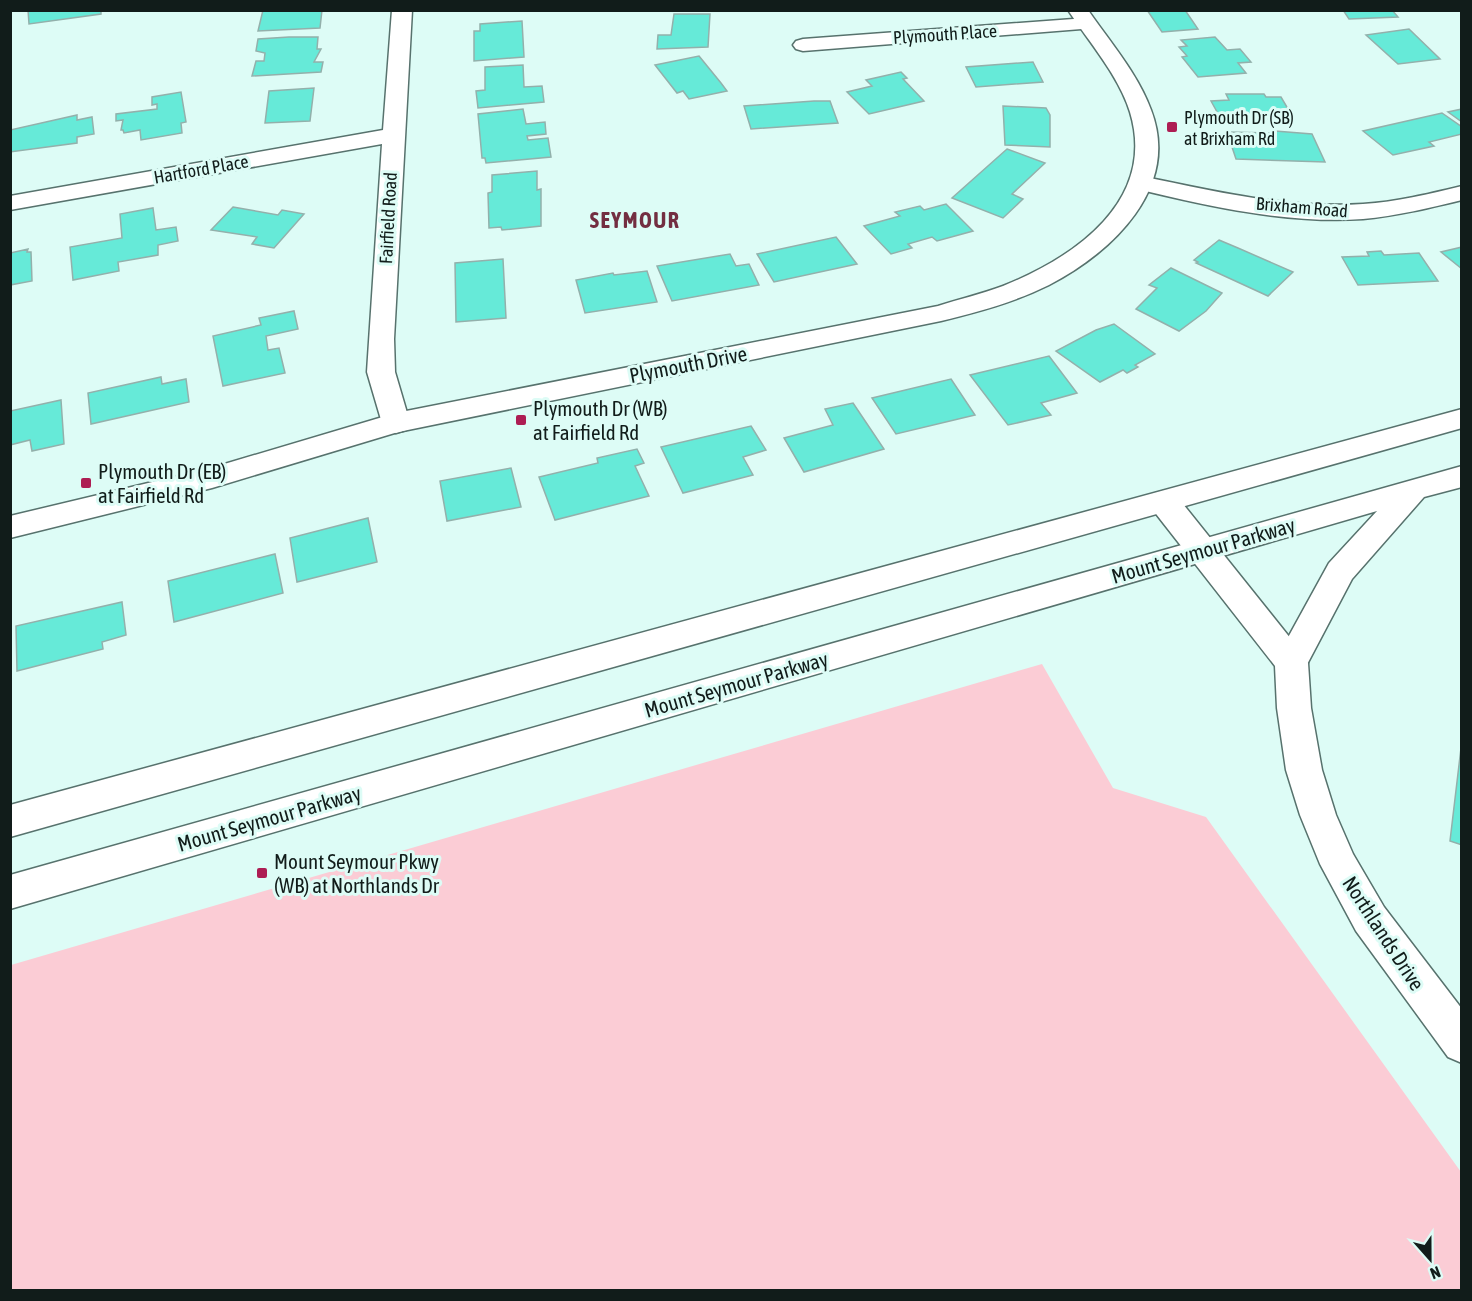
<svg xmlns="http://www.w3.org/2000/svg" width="1472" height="1301" viewBox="0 0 1472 1301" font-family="'Asap Condensed',sans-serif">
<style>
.green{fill:#fbccd5}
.building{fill:#66ead8;stroke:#93b0ab;stroke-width:1.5}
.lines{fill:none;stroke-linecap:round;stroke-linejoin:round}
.minor-casing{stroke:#57726d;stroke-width:3}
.tertiary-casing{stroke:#57726d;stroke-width:3}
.secondary-casing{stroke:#57726d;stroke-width:3}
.minor{fill:#fff;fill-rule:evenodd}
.tertiary{fill:#fff;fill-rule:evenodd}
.secondary{fill:#fff;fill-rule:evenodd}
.poi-dot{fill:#ad1d53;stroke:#ddfcf6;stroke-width:2}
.labels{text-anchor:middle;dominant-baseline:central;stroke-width:6;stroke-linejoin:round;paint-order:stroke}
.far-street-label{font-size:18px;fill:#111c1a;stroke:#ddfcf6}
.far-poi-label{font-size:18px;fill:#111c1a;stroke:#ddfcf6;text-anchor:start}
.street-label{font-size:21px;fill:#111c1a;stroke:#ddfcf6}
.poi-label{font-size:21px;fill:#111c1a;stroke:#ddfcf6;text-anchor:start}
.far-district-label{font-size:22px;font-weight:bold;letter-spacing:1.5px;fill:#732e41;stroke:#ddfcf6}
</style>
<rect width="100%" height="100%" fill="#ddfcf6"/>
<!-- green -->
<polygon class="green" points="1042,664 1113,788 1206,817 1461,1172 1461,1290 11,1290 11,965"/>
<!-- building -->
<g class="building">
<polygon points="28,10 101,10 101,14 29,24"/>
<polygon points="263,10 322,10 320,28 258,31"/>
<polygon points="1147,10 1185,10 1198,29 1162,32"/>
<polygon points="1343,10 1392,10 1398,17 1349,19"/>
<polygon points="674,14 710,14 708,47 657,49 658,35 671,35"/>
<polygon points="522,21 524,57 474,61 474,31 480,31 480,24"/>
<polygon points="1409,29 1440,59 1398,64 1366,35"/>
<polygon points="289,37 318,37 317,49 321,49 314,62 323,62 321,72 252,76 256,61 264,61 265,53 256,51 258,39"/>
<polygon points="1215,37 1227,50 1240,49 1251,62 1238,63 1246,73 1198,77 1182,57 1187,56 1179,47 1187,46 1181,40"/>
<polygon points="699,56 721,83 727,91 689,99 683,91 677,93 655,65"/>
<polygon points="1033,62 1043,82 976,87 966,67"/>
<polygon points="523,65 524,87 542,86 544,102 478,108 476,91 485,90 485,67"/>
<polygon points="901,72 907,78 903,79 924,101 869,114 847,92 872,86 866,80"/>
<polygon points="314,88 310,121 265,123 269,91"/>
<polygon points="181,92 186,122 181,123 182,133 141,140 140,130 124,133 123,130 121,130 123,120 116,121 116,114 157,109 157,104 152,105 152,97"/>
<polygon points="1226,94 1264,94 1266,97 1281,97 1294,119 1221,119 1211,101 1229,100"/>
<polygon points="814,101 830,101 838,123 751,129 744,106"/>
<polygon points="1003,106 1046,108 1050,115 1050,147 1005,145"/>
<polygon points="523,109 526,124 545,122 546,134 527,136 528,140 548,138 551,157 486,163 485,158 482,158 478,114"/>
<polygon points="1462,109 1462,122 1448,112"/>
<polygon points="1442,113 1462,127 1462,134 1429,142 1434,146 1393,155 1363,131"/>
<polygon points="77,115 77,120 92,117 94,134 77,137 77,143 10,152 10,130"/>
<polygon points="1275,131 1312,134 1325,162 1236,159 1227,132 1276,133"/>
<polygon points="1007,149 1045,163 1012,194 1023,199 1003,218 952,198"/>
<polygon points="537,171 537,190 541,189 541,226 502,230 501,227 489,228 488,193 492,192 492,175"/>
<polygon points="946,204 973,231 937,241 932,237 908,244 912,248 891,254 864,226 900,216 895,212 920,206 924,210"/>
<polygon points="233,207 278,215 282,210 304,214 274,248 252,244 257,237 211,230"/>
<polygon points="153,208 156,230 176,227 178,241 158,245 158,255 118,262 119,271 73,280 70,247 122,238 120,214"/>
<polygon points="836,237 857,264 774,282 757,254"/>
<polygon points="1219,240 1238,248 1293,272 1268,296 1196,263 1198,262 1194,260"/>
<polygon points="1462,247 1462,269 1441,252"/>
<polygon points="28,249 27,252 31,252 32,281 10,285 10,253"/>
<polygon points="1381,251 1384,255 1419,253 1438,281 1358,285 1342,257 1369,256 1367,252"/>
<polygon points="730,254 736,266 749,264 759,285 672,301 657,266"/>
<polygon points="503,259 506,318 456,322 455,263"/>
<polygon points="1171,268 1222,293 1206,311 1179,331 1136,309 1157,288 1149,285"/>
<polygon points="647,271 657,302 585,313 576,280 613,273 614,275"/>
<polygon points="294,311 298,329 266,336 268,350 279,348 285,373 223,386 213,336 261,325 259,318"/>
<polygon points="1114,324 1155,354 1135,365 1138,367 1127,373 1123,370 1100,382 1056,351 1096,330"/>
<polygon points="1049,356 1077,393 1041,403 1051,415 1008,425 970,375"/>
<polygon points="161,377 162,384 186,379 189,402 91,424 88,393"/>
<polygon points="951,379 975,415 896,434 872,398"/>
<polygon points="61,400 64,444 32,451 30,440 10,445 10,411"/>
<polygon points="853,403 884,449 804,472 784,438 833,425 825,409"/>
<polygon points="751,426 766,450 743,457 753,475 683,493 661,447"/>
<polygon points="637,449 644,463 635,466 649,496 555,520 539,477 598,463 597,458"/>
<polygon points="511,468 521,507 447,521 440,481"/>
<polygon points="368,518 377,562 297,582 290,538"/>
<polygon points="275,554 283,593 174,622 168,581"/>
<polygon points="122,602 126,635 102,642 103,649 17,671 16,626"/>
<polygon points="1461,748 1462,748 1462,845 1450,841"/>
</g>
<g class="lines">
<defs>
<g id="minor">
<polygon points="392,10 412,10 394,339 395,372 410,423 406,430 396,433 386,430 382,423 367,372 382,144 10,210 10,196 383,130"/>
<polygon points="1087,18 1094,20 1097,24 1094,28 803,51 796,49 793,45 796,41 803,39"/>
<path d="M1141,176C1213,191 1288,209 1363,204C1396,202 1429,194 1462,186V200C1429,208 1396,216 1363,219C1287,224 1206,206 1133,188L1129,183L1133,178Z"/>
<polygon points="1164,491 1175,494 1303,654 1308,663 1311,708 1322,770 1336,815 1353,854 1384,907 1462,1009 1462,1063 1448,1057 1356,931 1320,864 1300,815 1286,770 1277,708 1275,666 1153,510 1149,502 1153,494"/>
</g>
<path id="tertiary" d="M1068,10H1088C1110,42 1138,74 1151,110C1181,188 1112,252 1049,285C1015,302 977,312 941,321L398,432L212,488L10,538V516L211,468L396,413L938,306C959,299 982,294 1003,286C1075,257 1157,201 1130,112C1119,76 1089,42 1068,10Z"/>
<g id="secondary">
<polygon points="1462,409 1462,428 10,837 10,805"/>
<polygon points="1462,466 1462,487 1424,497 1352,579 1303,672 1291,676 1279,672 1274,663 1329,563 1377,511 10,909 10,875"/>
</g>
</defs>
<!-- minor casing -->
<use href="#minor" class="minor-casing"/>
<!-- tertiary casing -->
<use href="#tertiary" class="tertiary-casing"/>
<!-- secondary casing -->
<use href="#secondary" class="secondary-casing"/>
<!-- minor -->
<use href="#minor" class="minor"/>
<!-- tertiary -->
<use href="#tertiary" class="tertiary"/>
<!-- secondary -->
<use href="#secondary" class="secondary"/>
</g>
<!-- markers -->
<g class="poi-dot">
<rect x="1166" y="121" width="12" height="12" rx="3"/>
<rect x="515" y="414" width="12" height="12" rx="3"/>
<rect x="80" y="477" width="12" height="12" rx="3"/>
<rect x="256" y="867" width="12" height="12" rx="3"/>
</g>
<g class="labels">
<!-- far-street labels -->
<g class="far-street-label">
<text transform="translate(945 34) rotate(-4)">Plymouth Place</text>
<text transform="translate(201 169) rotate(-10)">Hartford Place</text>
<text transform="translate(1302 207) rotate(5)">Brixham Road</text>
<text transform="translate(388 218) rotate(-87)">Fairfield Road</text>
</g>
<!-- far-poi labels -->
<g class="far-poi-label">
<text x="1184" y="117">Plymouth Dr (SB)<tspan x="1184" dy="21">at Brixham Rd</tspan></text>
</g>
<!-- street labels -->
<g class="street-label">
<text transform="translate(688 364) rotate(-11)">Plymouth Drive</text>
<text transform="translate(1203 550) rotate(-16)">Mount Seymour Parkway</text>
<text transform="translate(736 684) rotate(-16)">Mount Seymour Parkway</text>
<text transform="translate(269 818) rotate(-16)">Mount Seymour Parkway</text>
<text transform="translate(1384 933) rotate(57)">Northlands Drive</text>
</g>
<!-- poi labels -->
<g class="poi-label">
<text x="533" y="408">Plymouth Dr (WB)<tspan x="533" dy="24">at Fairfield Rd</tspan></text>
<text x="98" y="471">Plymouth Dr (EB)<tspan x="98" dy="24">at Fairfield Rd</tspan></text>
<text x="274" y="861">Mount Seymour Pkwy<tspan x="274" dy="24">(WB) at Northlands Dr</tspan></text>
</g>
<!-- far-district labels -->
<g class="far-district-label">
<text x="635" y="220">SEYMOUR</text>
</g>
</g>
<!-- border -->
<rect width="1472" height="1301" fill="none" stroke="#111c1a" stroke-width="24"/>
<!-- north arrow -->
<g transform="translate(1430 1259) rotate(159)" stroke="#ddfcf6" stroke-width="4.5" paint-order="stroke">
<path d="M0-4.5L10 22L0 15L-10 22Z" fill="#111c1a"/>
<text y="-9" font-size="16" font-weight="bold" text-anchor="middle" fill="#111c1a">N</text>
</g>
</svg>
